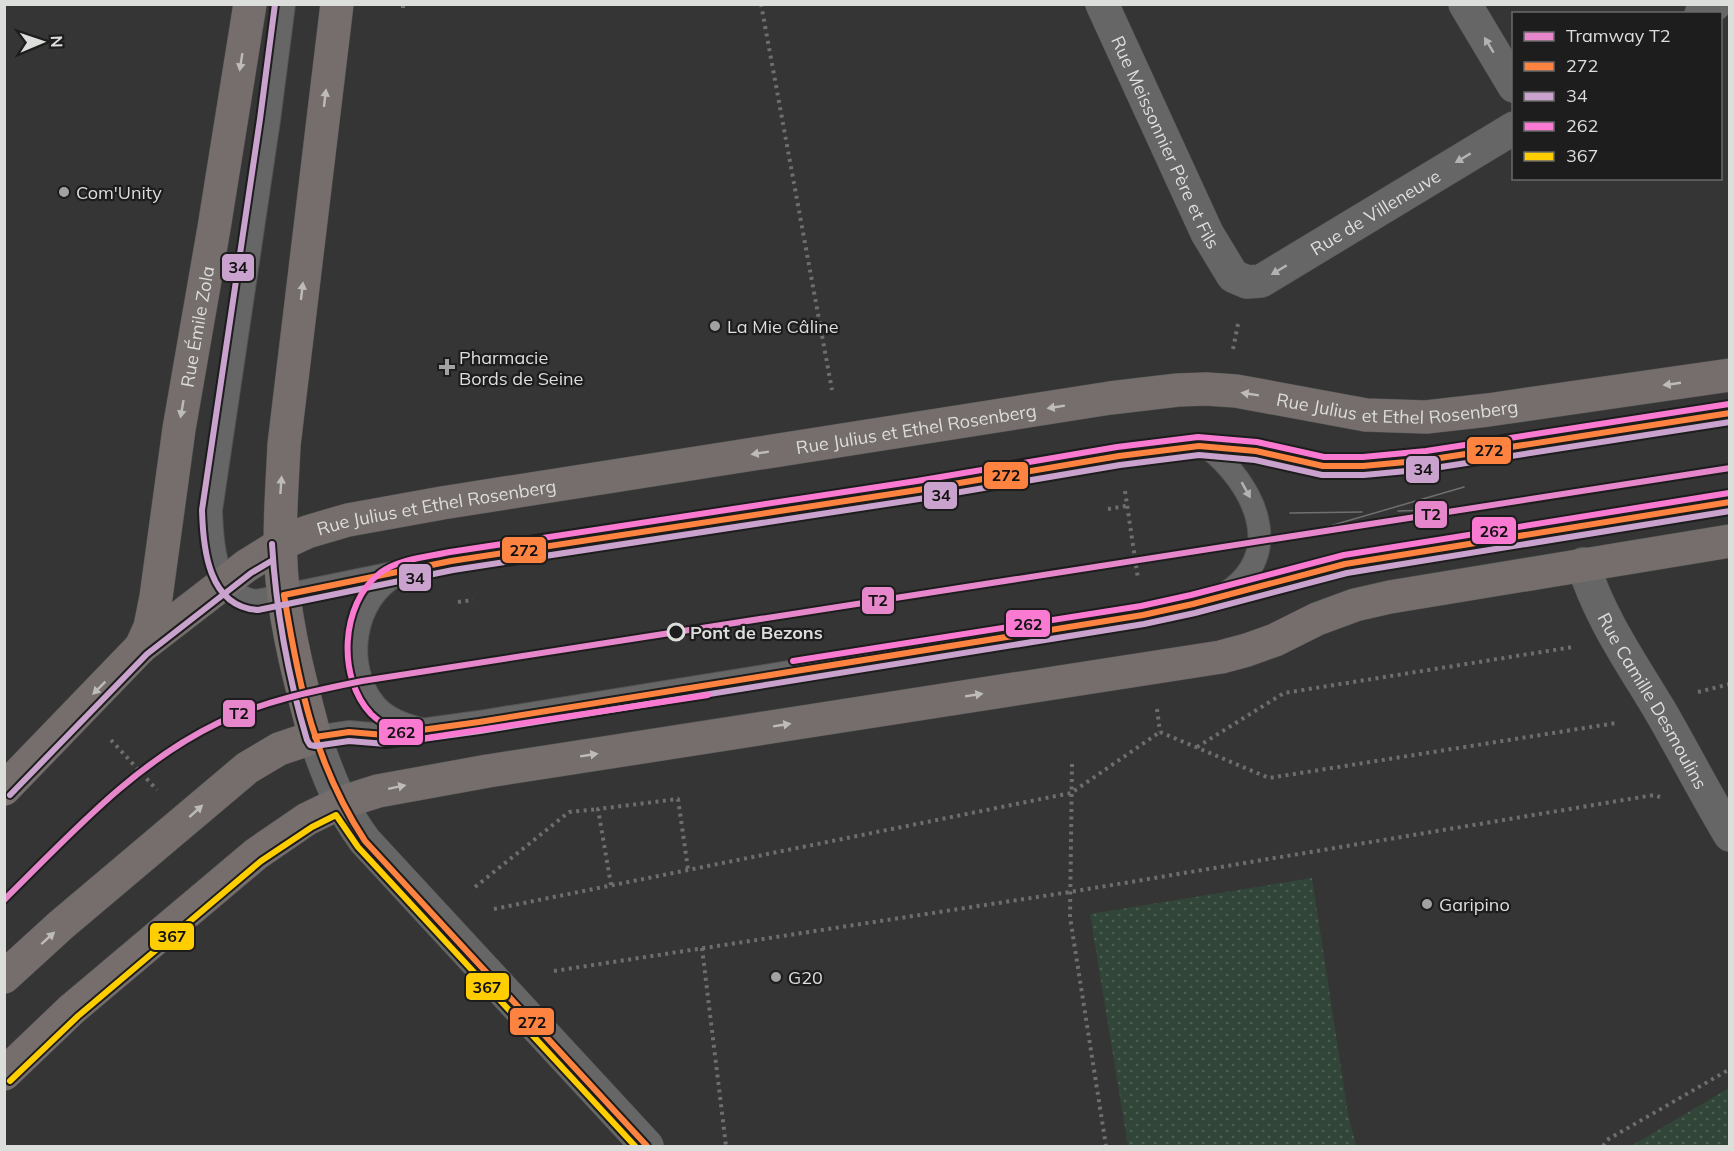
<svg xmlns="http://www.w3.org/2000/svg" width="1734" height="1151" viewBox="0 0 1734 1151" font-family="Mulish,sans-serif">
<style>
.green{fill:url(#green-dots)}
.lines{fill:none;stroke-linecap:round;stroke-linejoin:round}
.service-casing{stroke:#525352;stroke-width:24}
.minor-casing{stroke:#525352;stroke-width:34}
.tertiary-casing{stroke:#525352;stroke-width:34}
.primary-casing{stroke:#525352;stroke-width:34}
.path{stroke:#6e6e6e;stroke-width:4;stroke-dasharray:3 4.5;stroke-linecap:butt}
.service{stroke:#656665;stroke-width:22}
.minor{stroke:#656665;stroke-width:33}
.tertiary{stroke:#656665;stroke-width:33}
.primary{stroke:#766e6c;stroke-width:33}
.tram{stroke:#6f706f;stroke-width:1.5}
.bus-1-casing{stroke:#1c1d1c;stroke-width:10}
.bus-2-casing{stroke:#1c1d1c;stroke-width:10}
.bus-3-casing{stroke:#1c1d1c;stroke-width:10}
.bus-4-casing{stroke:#1c1d1c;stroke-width:10}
.bus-1{stroke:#ff8340;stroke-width:6}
.bus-2{stroke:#c9a2cd;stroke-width:6}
.bus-3{stroke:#fa7ad2;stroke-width:6}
.bus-4{stroke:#ffce00;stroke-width:6}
.tram-1-casing{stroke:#1c1d1c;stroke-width:10}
.tram-1{stroke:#e686cb;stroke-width:6}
.oneway{fill:#b2b4b2}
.oneway2{fill:#bdbcba}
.poi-dot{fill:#a1a3a1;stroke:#1c1d1c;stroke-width:2}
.stop-dot{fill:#1c1d1c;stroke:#dcdedc;stroke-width:3}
.labels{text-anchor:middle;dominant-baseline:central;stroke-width:4.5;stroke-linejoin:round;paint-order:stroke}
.street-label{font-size:18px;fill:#dcdedc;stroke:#1c1d1c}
.poi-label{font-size:18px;fill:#dcdedc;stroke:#1c1d1c;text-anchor:start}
.stop-label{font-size:18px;font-weight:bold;fill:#dcdedc;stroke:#1c1d1c;text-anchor:start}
.line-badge{stroke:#1c1d1c;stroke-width:2}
.pale-badge-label{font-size:16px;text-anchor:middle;font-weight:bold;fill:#111}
</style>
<defs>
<pattern id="green-dots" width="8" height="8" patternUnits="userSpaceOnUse" patternTransform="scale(1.5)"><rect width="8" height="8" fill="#314638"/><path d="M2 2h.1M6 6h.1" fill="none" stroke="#4e6054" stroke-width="1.8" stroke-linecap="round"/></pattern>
</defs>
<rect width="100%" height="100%" fill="#343534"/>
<!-- green -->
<g class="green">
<polygon points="1312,878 1348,1114 1356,1146 1128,1146 1090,914"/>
<polygon points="1729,1088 1729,1146 1631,1146"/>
</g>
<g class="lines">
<defs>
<g id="service">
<path d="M284,4L269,120L211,510C212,543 214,596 256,601L451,561L918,490L1119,456L1199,446L1256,451L1323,466H1363L1427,460L1730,413"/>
<path d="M1207,447C1253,483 1288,552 1226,593"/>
<path d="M397,575C353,598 343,667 375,705C387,719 403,724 420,729"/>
<polyline points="315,737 349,732 385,735 479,722 1143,615 1193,604 1345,564 1730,502"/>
</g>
<g id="minor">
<path id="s1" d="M1102,4L1207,233L1233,276L1247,282L1261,281L1514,128"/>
<polyline points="1465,4 1514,86"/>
<polyline points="1701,14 1715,4"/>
<path id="s2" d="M1583,564C1600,619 1633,665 1662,714C1685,754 1706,795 1730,835"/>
</g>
<path id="tertiary" d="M315,737C327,774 341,809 365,841L647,1146"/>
<g id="primary">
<path id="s3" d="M141,647L150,627L156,597L179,429L214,228L250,4"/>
<path id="s4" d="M4,789L141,647L246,566L281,544L307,532L348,520L442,503L1110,398L1178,390L1206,389L1236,391L1366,415L1426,417L1488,410L1730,375"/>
<path d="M4,977L61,925L247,768L279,749L315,737C301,685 287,633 282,579C278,534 282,490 284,445L337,4"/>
<polyline points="4,1074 72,1009 256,854 307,819 340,803 378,791 488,771 1221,657 1247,650 1275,640 1317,619 1355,605 1390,597 1730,541"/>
</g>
</defs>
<!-- service casing -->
<use href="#service" class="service-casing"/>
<!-- minor casing -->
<use href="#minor" class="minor-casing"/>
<!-- tertiary casing -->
<use href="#tertiary" class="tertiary-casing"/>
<!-- primary casing -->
<use href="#primary" class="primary-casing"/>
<!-- path -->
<g class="path">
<polyline points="761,4 832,390"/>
<polyline points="403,8 403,4"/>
<polyline points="1233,349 1238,324"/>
<polyline points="1125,491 1138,579"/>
<polyline points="1108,509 1126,506"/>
<polyline points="458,602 473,600"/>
<polyline points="1698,692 1730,684"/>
<polyline points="1157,709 1160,732"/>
<polyline points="1160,732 1269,778 1616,723"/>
<polyline points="111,740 157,790"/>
<polyline points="1197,747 1284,693 1573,647"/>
<polyline points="1072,764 1070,917 1106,1146"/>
<polyline points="611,885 598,809 678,799 688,869"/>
<polyline points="475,887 569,812 598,809"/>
<polyline points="494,909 1071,793 1160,732"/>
<polyline points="702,948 726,1146"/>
<polyline points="554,971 1070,892 1654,795 1660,797"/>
<polyline points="1603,1146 1607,1140 1730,1069"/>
</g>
<!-- service -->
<use href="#service" class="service"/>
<!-- minor -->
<use href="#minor" class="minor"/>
<!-- tertiary -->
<use href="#tertiary" class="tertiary"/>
<!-- primary -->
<use href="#primary" class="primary"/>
<!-- tram -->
<g class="tram">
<polyline points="1398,511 1467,509"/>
<polyline points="1290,513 1362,512"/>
<polyline points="1292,537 1464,487"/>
</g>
<defs>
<g id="bus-1">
<polyline points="284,595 451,561 918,490 1119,456 1199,446 1256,451 1323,466 1363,466 1427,460 1730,413"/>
<path d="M284,595C299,686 314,763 365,841L647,1146"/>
<polyline points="315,737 349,732 385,735 479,722 1143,615 1193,604 1345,564 1730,502"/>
</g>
<g id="bus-2">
<path d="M275,4L260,119L202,510C203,548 208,607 258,610L453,570L919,499L1120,465L1199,455L1255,460L1322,475H1364L1428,469L1730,422"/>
<path d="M272,544C276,611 288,676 307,740L310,745L315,746L349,741L386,744L480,731L1144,624L1195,613L1347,573L1730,511"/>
<polyline points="10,795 147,654 251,573 273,560"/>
</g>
<g id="bus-3">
<polyline points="793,661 1141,606 1191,595 1344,555 1729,493"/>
<path d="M708,695L420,739C403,733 384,727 371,714C337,678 340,604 380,573C399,559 427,557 450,552L917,481L1117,447L1198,437L1257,442L1324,457H1363L1426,451L1729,404"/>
</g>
<polyline id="bus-4" points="10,1081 78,1016 261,861 312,827 336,815 358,847 635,1146"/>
</defs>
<!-- bus-1 casing -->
<use href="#bus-1" class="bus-1-casing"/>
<!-- bus-2 casing -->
<use href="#bus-2" class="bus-2-casing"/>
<!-- bus-3 casing -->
<use href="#bus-3" class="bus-3-casing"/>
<!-- bus-4 casing -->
<use href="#bus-4" class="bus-4-casing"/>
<!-- bus-1 -->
<use href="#bus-1" class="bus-1"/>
<!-- bus-2 -->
<use href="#bus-2" class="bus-2"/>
<!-- bus-3 -->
<use href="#bus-3" class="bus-3"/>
<!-- bus-4 -->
<use href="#bus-4" class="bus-4"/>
<defs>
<path id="tram-1" d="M4,900C70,835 133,764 218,723C263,701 313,691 362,681L1730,468"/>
</defs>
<!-- tram-1 casing -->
<use href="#tram-1" class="tram-1-casing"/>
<!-- tram-1 -->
<use href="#tram-1" class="tram-1"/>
</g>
<!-- one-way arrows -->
<defs><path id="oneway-solid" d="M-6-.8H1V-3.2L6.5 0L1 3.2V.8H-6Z" transform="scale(1.5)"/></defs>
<g class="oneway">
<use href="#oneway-solid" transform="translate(1489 45) rotate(-121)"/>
<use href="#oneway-solid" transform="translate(1463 158) rotate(149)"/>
<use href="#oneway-solid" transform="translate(1279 270) rotate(149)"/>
<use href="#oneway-solid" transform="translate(1246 490) rotate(61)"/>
</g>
<g class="oneway2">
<use href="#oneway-solid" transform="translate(241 62) rotate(99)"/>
<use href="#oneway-solid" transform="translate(325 98) rotate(-83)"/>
<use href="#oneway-solid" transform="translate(302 291) rotate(-83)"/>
<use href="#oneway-solid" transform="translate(1672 384) rotate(172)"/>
<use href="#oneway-solid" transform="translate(1250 394) rotate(-171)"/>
<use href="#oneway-solid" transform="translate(1056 407) rotate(171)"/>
<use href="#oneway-solid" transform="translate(182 409) rotate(100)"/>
<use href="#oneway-solid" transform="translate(760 453) rotate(171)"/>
<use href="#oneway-solid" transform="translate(281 485) rotate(-86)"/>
<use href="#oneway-solid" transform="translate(99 688) rotate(135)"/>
<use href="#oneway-solid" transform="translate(974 695) rotate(-9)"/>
<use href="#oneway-solid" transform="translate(782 725) rotate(-9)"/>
<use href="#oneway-solid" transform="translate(589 755) rotate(-9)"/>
<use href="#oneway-solid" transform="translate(397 787) rotate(-12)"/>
<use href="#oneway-solid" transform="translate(196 811) rotate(-42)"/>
<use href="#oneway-solid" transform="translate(48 938) rotate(-42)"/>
</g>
<!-- markers -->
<g class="poi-dot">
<circle cx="64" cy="192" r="6"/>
<circle cx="715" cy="326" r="6"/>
<path d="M444 358h6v6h6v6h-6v6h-6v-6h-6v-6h6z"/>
<circle cx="1427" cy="904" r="6"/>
<circle cx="776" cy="977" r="6"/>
</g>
<circle class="stop-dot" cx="676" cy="632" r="8"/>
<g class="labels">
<!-- street labels -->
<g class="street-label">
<text stroke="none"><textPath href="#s1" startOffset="152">Rue Meissonnier Père et Fils</textPath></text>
<text stroke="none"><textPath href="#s1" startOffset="465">Rue de Villeneuve</textPath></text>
<text stroke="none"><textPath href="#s3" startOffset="326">Rue Émile Zola</textPath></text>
<text stroke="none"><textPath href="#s4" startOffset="1504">Rue Julius et Ethel Rosenberg</textPath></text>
<text stroke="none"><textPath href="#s4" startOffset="1018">Rue Julius et Ethel Rosenberg</textPath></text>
<text stroke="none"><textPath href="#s4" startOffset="532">Rue Julius et Ethel Rosenberg</textPath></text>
<text stroke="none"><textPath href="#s2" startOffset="154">Rue Camille Desmoulins</textPath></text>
</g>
<!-- poi labels -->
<g class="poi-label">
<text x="76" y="192">Com'Unity</text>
<text x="727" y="326">La Mie Câline</text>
<text x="459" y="357">Pharmacie<tspan x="459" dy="21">Bords de Seine</tspan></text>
<text x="1439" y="904">Garipino</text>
<text x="788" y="977">G20</text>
</g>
<!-- stop labels -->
<g class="stop-label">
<text x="690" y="632">Pont de Bezons</text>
</g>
</g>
<g class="line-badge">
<rect x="221" y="253" width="34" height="29" rx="6" fill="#c9a2cd"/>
<rect x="1466" y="436" width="46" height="29" rx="6" fill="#ff8340"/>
<rect x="1405" y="455" width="35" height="29" rx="6" fill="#c9a2cd"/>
<rect x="983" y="461" width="46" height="29" rx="6" fill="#ff8340"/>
<rect x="923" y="481" width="35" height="29" rx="6" fill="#c9a2cd"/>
<rect x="1414" y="500" width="34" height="29" rx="6" fill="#e686cb"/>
<rect x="1471" y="516" width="46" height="29" rx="6" fill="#fa7ad2"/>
<rect x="501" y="536" width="46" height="28" rx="6" fill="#ff8340"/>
<rect x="398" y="563" width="34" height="29" rx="6" fill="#c9a2cd"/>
<rect x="861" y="586" width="34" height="29" rx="6" fill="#e686cb"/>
<rect x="1005" y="609" width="46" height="29" rx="6" fill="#fa7ad2"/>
<rect x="222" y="699" width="34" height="29" rx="6" fill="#e686cb"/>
<rect x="378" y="718" width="46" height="28" rx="6" fill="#fa7ad2"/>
<rect x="149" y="922" width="46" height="29" rx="6" fill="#ffce00"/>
<rect x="465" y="972" width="45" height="29" rx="6" fill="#ffce00"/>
<rect x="509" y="1007" width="46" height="29" rx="6" fill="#ff8340"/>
</g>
<g class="pale-badge-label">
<text x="238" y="273">34</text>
<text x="1489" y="456">272</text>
<text x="1423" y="475">34</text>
<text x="1006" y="481">272</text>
<text x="941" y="501">34</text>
<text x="1431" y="520">T2</text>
<text x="1494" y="537">262</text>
<text x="524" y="556">272</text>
<text x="415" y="584">34</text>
<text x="878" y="606">T2</text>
<text x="1028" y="630">262</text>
<text x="239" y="719">T2</text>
<text x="401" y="738">262</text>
<text x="172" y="942">367</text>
<text x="487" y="993">367</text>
<text x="532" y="1028">272</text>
</g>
<!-- border -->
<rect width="1734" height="1151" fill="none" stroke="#dcdedc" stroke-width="12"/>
<!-- legend -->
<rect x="1512" y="12" width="210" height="168" fill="#1c1d1c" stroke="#696a69" stroke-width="1.5"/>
<rect x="1524" y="32" width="30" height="9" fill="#e686cb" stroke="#696a69" stroke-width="1.5"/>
<text x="1566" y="42" font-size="18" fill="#dcdedc">Tramway T2</text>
<rect x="1524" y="62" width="30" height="9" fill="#ff8340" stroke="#696a69" stroke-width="1.5"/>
<text x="1566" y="72" font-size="18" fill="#dcdedc">272</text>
<rect x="1524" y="92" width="30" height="9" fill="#c9a2cd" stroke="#696a69" stroke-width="1.5"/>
<text x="1566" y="102" font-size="18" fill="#dcdedc">34</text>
<rect x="1524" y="122" width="30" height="9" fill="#fa7ad2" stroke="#696a69" stroke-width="1.5"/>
<text x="1566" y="132" font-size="18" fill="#dcdedc">262</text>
<rect x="1524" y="152" width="30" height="9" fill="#ffce00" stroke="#696a69" stroke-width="1.5"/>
<text x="1566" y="162" font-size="18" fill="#dcdedc">367</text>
<!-- north arrow -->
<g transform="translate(42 42) rotate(88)" stroke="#1c1d1c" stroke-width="4.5" paint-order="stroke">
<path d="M0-4.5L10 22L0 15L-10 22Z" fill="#dcdedc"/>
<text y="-9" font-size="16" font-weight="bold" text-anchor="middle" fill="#dcdedc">N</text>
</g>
</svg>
